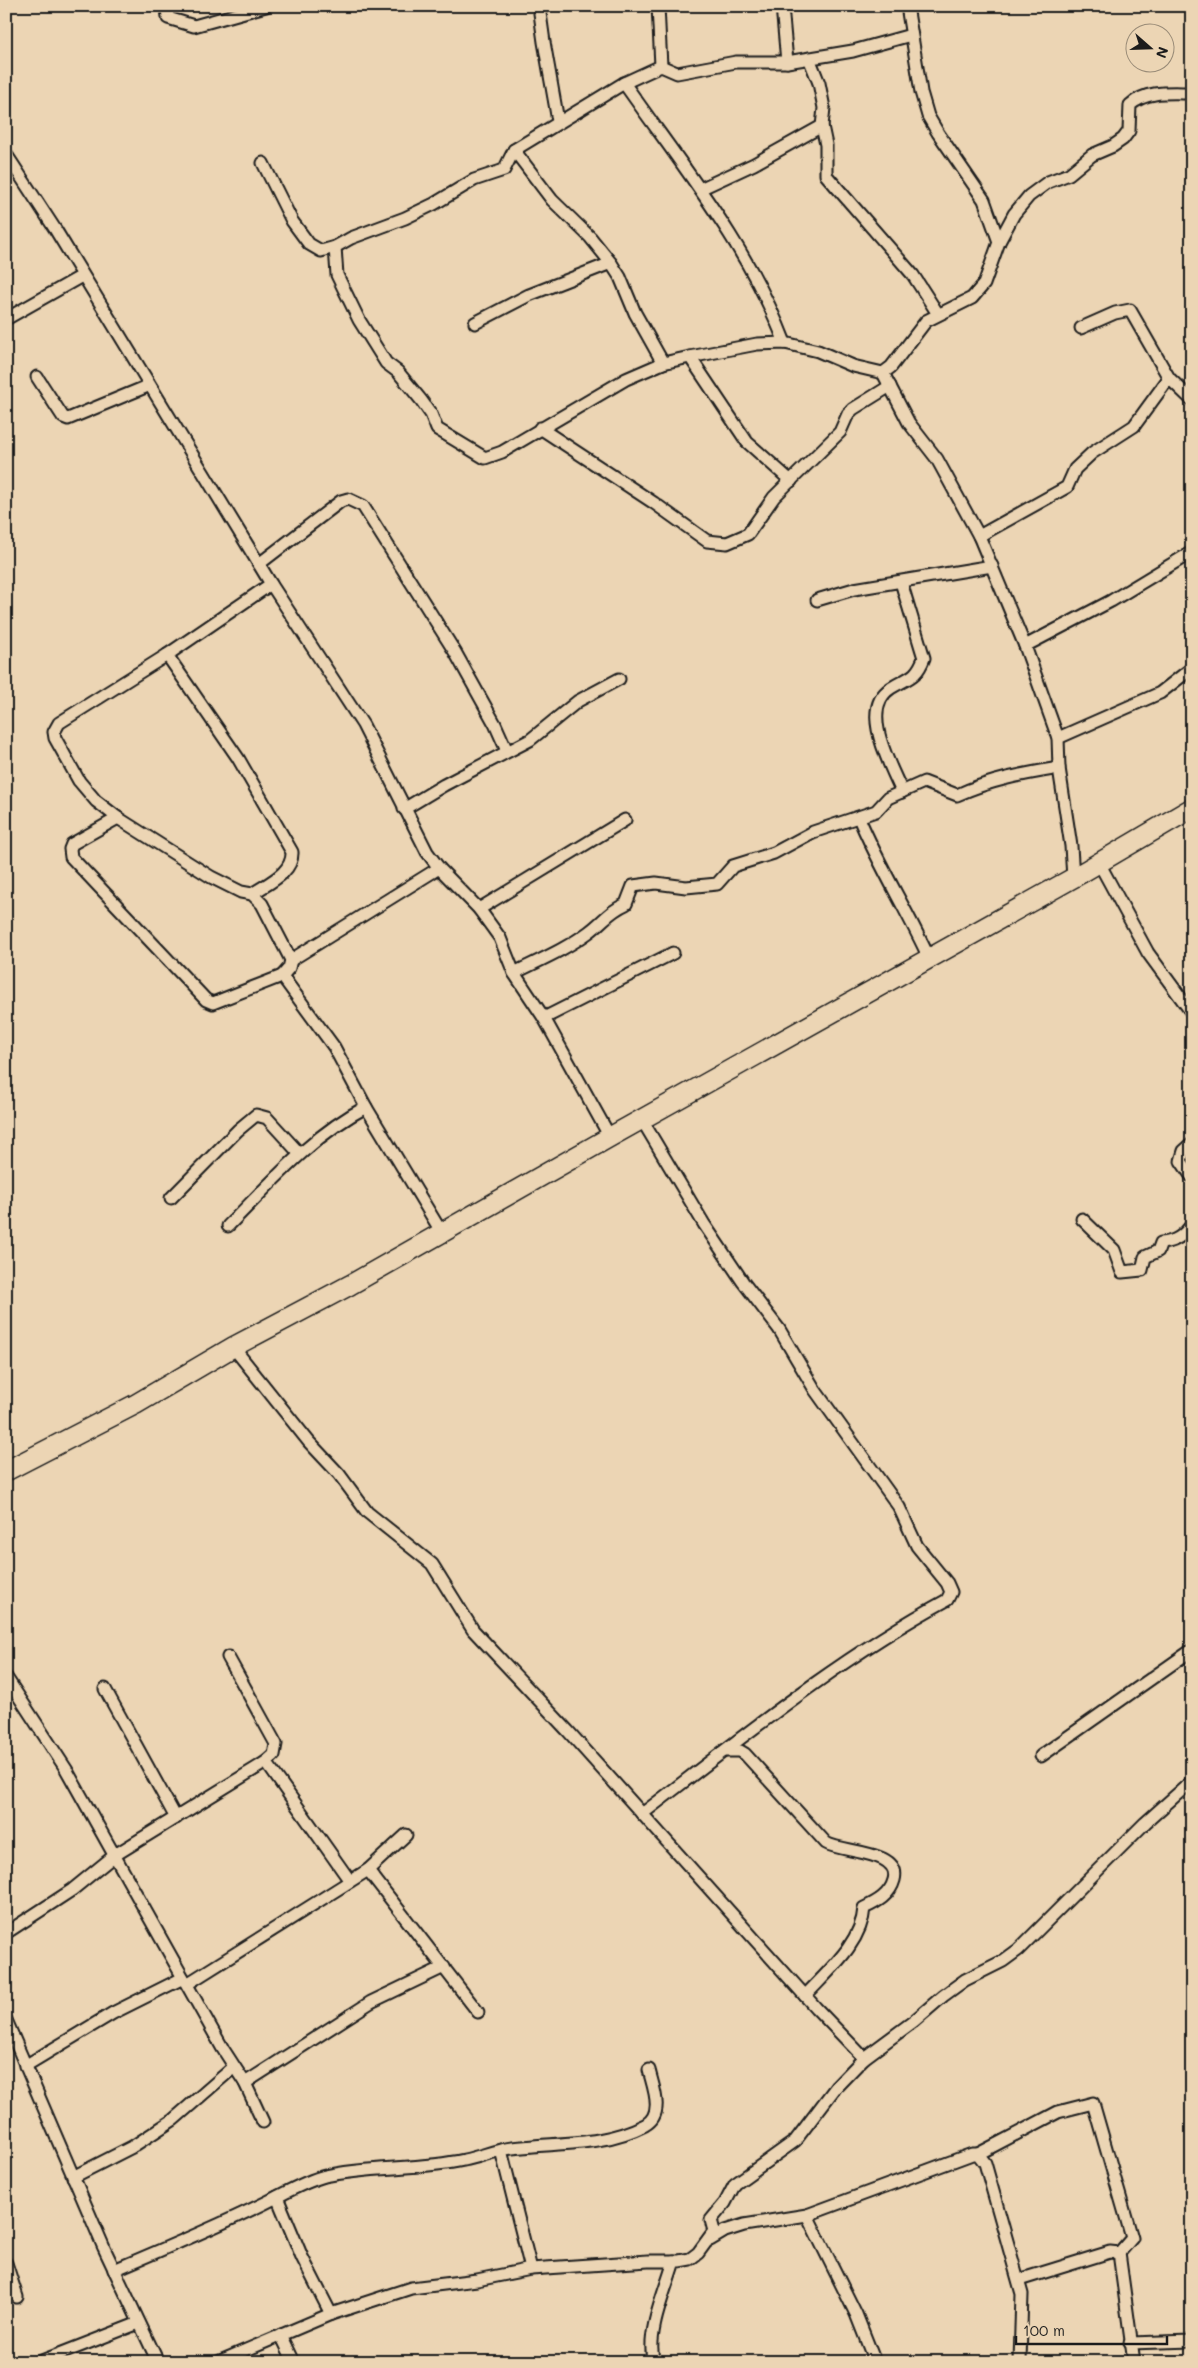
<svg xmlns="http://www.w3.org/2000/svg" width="1198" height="2368" viewBox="0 0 1198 2368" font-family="Mali,sans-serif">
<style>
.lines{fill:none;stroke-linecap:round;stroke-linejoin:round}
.minor-casing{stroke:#1c1c1c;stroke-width:15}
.primary-casing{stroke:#1c1c1c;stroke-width:22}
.minor{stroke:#ecd5b4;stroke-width:11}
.primary{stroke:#ecd5b4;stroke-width:19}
</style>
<rect width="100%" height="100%" fill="#ecd5b4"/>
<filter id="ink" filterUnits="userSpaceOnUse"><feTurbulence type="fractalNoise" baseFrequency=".02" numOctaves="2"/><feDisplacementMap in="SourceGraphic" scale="10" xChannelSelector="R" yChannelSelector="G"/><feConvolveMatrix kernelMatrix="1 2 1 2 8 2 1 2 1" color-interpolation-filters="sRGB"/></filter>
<g filter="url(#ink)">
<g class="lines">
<defs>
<g id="minor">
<polyline points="167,6 168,18 194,26 266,6"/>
<polyline points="539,6 544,42 558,121"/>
<polyline points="658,6 661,66"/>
<polyline points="782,6 787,62"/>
<polyline points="907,6 921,92 928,116 938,133 984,200 999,242"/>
<polyline points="809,58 819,83 824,108 822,126 826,145 826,175 913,275 938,314"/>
<path d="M624,83C682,166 749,247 785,343"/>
<polyline points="514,150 552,200 590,237 611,263 620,277 635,313 663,363"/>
<polyline points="6,154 55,229 271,584 363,725 427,852 439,868 479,909 500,938 514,973 544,1018 610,1137"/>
<polyline points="263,163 292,221 309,244 321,251 335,247 351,238 405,218 434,204 474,180 504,170 514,150 624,83 661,66 677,73 736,62 787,62 853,51 911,35"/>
<polyline points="700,189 754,164 822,126"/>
<path d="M335,247L337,275L359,320L386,363L398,372L421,400L431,414L437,429L485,458L502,452L626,379L663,363L690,357L757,344L785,343L818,351L853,366L883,373L891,367L926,321L972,298L984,284L999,242L1014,214L1029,196L1048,182L1069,174L1092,155L1113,146L1123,139L1129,131L1130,105C1147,90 1170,93 1192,93"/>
<polyline points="6,319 82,276"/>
<polyline points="475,323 529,295 611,263"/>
<polyline points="1081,328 1115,313 1130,310 1169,378 1192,400"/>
<polyline points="690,357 747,442 791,481"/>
<polyline points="883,373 909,423 937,459 979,536 1025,646 1058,738 1059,768 1071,846 1073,878"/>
<polyline points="37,377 63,417 68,419 148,386"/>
<polyline points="540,428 654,503 707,541 727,543 748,534 774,497 840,432 848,414 853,409 890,386"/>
<polyline points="979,536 1067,487 1075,469 1092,453 1134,426 1169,378"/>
<polyline points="259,564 341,501 348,499 363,506 455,652 495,724 507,751"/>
<path d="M901,582L924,658C916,679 908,677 891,688C858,709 891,766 902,792"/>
<polyline points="271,584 167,655 59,723 54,732 55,738 79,781 96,801 118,818 211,877 241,892 252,894 262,904 291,960 289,968 282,976 334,1047 366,1107 442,1233"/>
<polyline points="817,600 854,589 992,566"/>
<polyline points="1025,646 1111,601 1192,552"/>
<path d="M167,655L238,758L292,852C293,873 268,883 252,894"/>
<polyline points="1058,738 1160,693 1192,668"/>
<polyline points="404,809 444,785 530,740 578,701 619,679"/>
<polyline points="118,818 72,844 70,849 71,857 206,1000 213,1003 218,1001 282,976"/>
<path d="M859,818C879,866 907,910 929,958"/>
<polyline points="1099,863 1148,953 1192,1013"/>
<polyline points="479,909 625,820"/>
<polyline points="291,960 439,868"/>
<path d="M514,973C540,960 566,949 589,932C604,921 608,912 626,904L633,886L656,883L686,887L717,884L733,866L774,853L813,832L876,811L888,798L924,782L957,795C990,780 1023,774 1059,768"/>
<polyline points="544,1018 673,953"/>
<path d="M642,1120L704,1224L743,1282L779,1329L815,1390L899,1507L917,1546L947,1583L951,1592L947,1600C838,1659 740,1739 642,1814"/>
<polyline points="1192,1144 1184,1151 1181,1161 1192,1177"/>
<polyline points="171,1198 238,1130 256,1115 267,1118 299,1153"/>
<path d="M1082,1219L1114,1250L1122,1272L1142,1270L1145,1257L1158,1251L1161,1243C1175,1242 1184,1236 1192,1224"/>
<path d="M228,1226C271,1183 311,1136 366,1107"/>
<polyline points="233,1347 309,1442 339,1474 367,1512 432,1564 473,1630 568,1731 816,2008 864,2058"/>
<polyline points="6,1677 66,1769 223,2049 245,2083 263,2122"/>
<polyline points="105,1689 176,1818"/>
<path d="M725,1751H740L745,1754L826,1843C842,1853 902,1850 894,1880C890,1895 877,1902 864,1908C862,1943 828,1971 805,1996"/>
<polyline points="1041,1756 1192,1650"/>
<polyline points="266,1762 350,1881"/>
<polyline points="368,1870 478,2012"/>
<polyline points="6,1933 72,1890 115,1855 266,1762 274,1755 276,1744 228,1657"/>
<polyline points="187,1984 368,1870 406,1835"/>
<polyline points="6,2020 104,2248 158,2362"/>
<polyline points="25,2066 113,2013 183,1978"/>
<polyline points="245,2083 371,2002 444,1967"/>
<polyline points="501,2150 531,2269"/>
<polyline points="978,2154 1058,2112 1093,2103 1132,2238 1119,2253 1134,2362"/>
<polyline points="73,2177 132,2147 173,2120 234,2067"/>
<polyline points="277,2197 302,2257 331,2314"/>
<polyline points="807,2215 856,2314 875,2362"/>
<polyline points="710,2240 725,2231 744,2225 807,2215 972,2154 978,2154 985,2163 1022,2294 1020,2362"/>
<polyline points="6,2263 17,2297"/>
<path d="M114,2270C164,2249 214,2228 263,2204C284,2194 302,2182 325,2176C370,2166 418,2170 464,2160C480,2157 495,2150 512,2148C557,2142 602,2147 645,2125C665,2114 653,2087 649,2070"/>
<polyline points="1019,2280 1110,2252 1119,2253"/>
<polyline points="281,2335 294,2362"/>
<polyline points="1130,2343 1192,2341"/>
<polyline points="39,2362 139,2323"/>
<polyline points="218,2362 331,2314 411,2288 477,2280 531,2269 648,2261 679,2261 690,2259 698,2253 714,2231 711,2220 725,2203 735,2184 795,2141 836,2087 864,2058 914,2021 943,1996 965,1980 1003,1961 1018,1950 1145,1823 1192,1781"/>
<path d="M654,2362C645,2335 666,2289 674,2261"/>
</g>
<polyline id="primary" points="6,1471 136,1404 233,1347 350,1285 610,1137 1073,878 1192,808"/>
</defs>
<!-- minor casing -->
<use href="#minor" class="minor-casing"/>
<!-- primary casing -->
<use href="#primary" class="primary-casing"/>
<!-- minor -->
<use href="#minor" class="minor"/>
<!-- primary -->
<use href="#primary" class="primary"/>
</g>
</g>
<!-- margin -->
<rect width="1198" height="2368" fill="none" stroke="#ecd5b4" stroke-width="25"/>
<rect x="12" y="12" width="1173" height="2343" fill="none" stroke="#1c1c1c" stroke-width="2" filter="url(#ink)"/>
<!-- north arrow -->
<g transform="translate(1150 48) rotate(110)"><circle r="24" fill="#ecd5b4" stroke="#998b77"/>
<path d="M0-4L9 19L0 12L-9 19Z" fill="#1c1c1c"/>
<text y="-8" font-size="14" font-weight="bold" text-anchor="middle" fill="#1c1c1c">N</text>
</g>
<!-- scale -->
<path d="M1016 2336v8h151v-8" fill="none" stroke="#1c1c1c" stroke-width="2.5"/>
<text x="1023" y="2336" font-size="15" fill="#1c1c1c" stroke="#ecd5b4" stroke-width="4" paint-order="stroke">100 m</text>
</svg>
